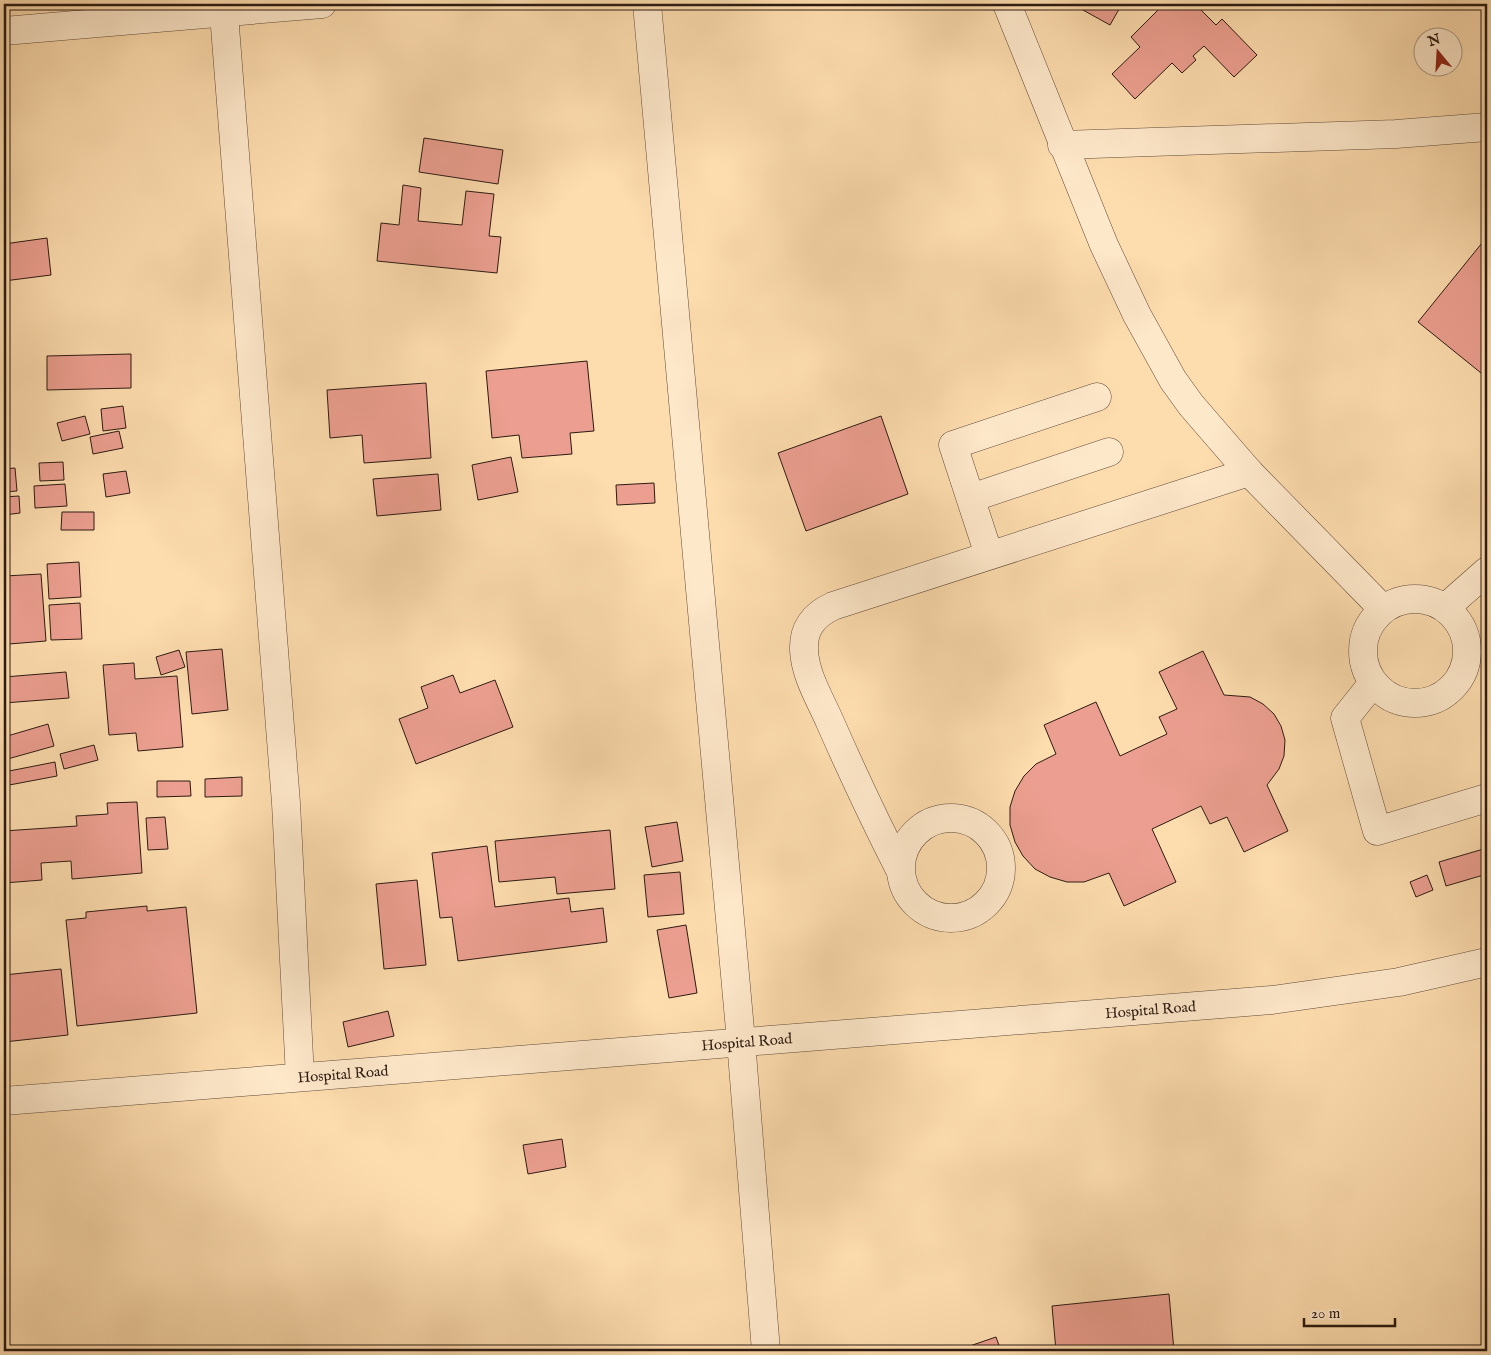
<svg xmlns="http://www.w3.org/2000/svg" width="1491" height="1355" viewBox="0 0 1491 1355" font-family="'IM FELL English',serif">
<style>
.building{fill:#ec9f90;stroke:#2c1b12}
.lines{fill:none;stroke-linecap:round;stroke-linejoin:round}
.minor-casing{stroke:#604b39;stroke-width:29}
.minor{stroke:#fee8ca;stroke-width:28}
.labels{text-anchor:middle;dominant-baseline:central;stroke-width:4;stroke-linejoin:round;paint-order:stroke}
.street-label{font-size:15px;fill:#2c1b12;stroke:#fee8ca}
</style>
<rect width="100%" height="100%" fill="#fddcae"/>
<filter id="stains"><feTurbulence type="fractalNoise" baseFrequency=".004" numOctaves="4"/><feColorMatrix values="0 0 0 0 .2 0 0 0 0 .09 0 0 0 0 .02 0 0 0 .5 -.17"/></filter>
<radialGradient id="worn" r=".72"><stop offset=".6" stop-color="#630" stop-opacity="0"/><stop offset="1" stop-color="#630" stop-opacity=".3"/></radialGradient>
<!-- building -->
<g class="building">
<polygon points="1074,4 1122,4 1110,25 1074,5"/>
<polygon points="1156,4 1195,4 1216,25 1222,19 1257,55 1234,77 1204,46 1193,56 1196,60 1182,73 1172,63 1135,99 1112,74 1140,47 1131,37 1160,8"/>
<polygon points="424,138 503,150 498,184 419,172"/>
<polygon points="403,185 421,188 418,221 462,225 466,191 494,194 489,236 501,237 497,273 377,261 381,223 399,225"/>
<polygon points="47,238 51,275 4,281 4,244"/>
<polygon points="1482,243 1487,247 1486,377 1418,322"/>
<polygon points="131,354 131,388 47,390 47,356"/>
<polygon points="587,361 594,431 570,433 572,454 522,458 519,435 492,438 486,371"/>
<polygon points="426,383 431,458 364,463 362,435 330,438 327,390"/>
<polygon points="123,406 126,428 103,431 101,409"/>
<polygon points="85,416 90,434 62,441 57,423"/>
<polygon points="881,416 908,494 806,531 778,453"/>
<polygon points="119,431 123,448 93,454 90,437"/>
<polygon points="511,457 518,492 478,500 472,465"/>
<polygon points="63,462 64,480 40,481 39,463"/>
<polygon points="15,468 17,491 4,492 4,469"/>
<polygon points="126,471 130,493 106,497 103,474"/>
<polygon points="438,474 441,510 377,516 373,479"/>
<polygon points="654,483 655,503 617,505 616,485"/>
<polygon points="65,484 67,506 35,508 34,486"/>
<polygon points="19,496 20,513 4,515 4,497"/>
<polygon points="62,512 94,512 94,530 61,530"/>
<polygon points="79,562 81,597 49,599 47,564"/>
<polygon points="41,574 46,641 9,644 5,576"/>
<polygon points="80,603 82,639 51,640 49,605"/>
<polygon points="222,649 228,710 192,714 186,652"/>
<polygon points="179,650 185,667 161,675 156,657"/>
<polygon points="1203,651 1224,695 1250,697 1263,704 1274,714 1281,726 1285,740 1284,756 1279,769 1267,785 1288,831 1244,852 1227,817 1210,824 1201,806 1152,829 1176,882 1124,906 1109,873 1084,882 1067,882 1050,877 1035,869 1023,856 1015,842 1010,825 1010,807 1015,791 1024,776 1036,764 1056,754 1044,725 1096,702 1120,756 1167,734 1159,717 1177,709 1159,672"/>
<polygon points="134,663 135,679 177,676 183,747 138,751 136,733 109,735 103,665"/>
<polygon points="66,672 69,698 4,703 4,677"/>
<polygon points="453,675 460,693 495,680 513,727 416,764 399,719 428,708 421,687"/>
<polygon points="48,724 54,746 4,760 4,737"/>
<polygon points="94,745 98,760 64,769 60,754"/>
<polygon points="55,762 57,776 4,786 4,772"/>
<polygon points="242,777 242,796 205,797 205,779"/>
<polygon points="157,781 190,781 191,796 157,797"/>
<polygon points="137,802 142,873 72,879 71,861 41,863 42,880 4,883 4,831 77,826 76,816 108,814 107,803"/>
<polygon points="165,817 168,849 148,850 146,818"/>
<polygon points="677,822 683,861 652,867 645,827"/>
<polygon points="610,830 615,889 557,894 555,877 499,882 495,841"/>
<polygon points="487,846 495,907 569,898 571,912 603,908 607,942 458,961 452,917 440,918 432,853"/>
<polygon points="1487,848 1487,874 1446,886 1439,862"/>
<polygon points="680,872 684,914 648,917 644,875"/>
<polygon points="1427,875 1433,890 1416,897 1410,882"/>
<polygon points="417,880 426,965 384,969 376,884"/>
<polygon points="147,906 147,911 186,907 197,1013 77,1026 66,920 86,918 86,912"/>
<polygon points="686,925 697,993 669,998 657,930"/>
<polygon points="61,969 68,1035 4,1042 4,975"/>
<polygon points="388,1011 394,1036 348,1047 343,1022"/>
<polygon points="562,1139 566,1167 528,1174 523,1145"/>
<polygon points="1169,1294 1174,1351 1056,1351 1052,1306"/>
<polygon points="996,1337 1001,1351 962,1351 961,1349"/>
</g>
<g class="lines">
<defs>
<g id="minor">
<polyline points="647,4 741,1041 766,1351"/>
<polyline points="1007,4 1104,245 1137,315 1173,380 1191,405 1249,472 1383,609"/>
<polyline points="224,14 286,803 300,1077"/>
<polyline points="4,31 322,4"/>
<polyline points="1062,145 1396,134 1487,127"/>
<polyline points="971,498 1109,452"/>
<polyline points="989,555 953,445 1097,397"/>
<circle cx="1415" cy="651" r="52"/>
<polyline points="1445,608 1487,571"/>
<polyline points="1373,683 1345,718 1377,831 1487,798"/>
<circle cx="951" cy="868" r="50"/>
<path d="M900,870C875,821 852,772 830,722C820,699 805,675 804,650C803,628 814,615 833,606L1249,472"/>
<path id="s1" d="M4,1101L1272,1000L1399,982L1487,962"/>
</g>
</defs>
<!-- minor casing -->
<use href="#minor" class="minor-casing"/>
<!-- minor -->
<use href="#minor" class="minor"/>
</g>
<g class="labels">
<!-- street labels -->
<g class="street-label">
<text stroke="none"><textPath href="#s1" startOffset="1150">Hospital Road</textPath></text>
<text stroke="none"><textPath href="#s1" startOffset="745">Hospital Road</textPath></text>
<text stroke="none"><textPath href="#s1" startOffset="340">Hospital Road</textPath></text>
</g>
</g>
<!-- margin -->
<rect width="1491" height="1355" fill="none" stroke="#fddcae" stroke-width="20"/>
<rect x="5" y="5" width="1481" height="1345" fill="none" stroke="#2c1b12" stroke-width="2.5"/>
<rect x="10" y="10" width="1471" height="1335" fill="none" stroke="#2c1b12"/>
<!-- north arrow -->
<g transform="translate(1438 52) rotate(342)"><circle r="24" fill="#fee8ca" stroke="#aa9680"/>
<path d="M0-4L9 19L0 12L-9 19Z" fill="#8f2418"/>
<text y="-8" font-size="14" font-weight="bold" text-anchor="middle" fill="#2c1b12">N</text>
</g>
<!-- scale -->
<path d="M1304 1318v8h91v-8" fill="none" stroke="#2c1b12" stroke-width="2.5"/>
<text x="1311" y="1318" font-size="15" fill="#2c1b12" stroke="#fee8ca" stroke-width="4" paint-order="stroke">20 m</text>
<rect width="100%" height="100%" filter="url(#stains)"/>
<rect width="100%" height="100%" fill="url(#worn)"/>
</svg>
